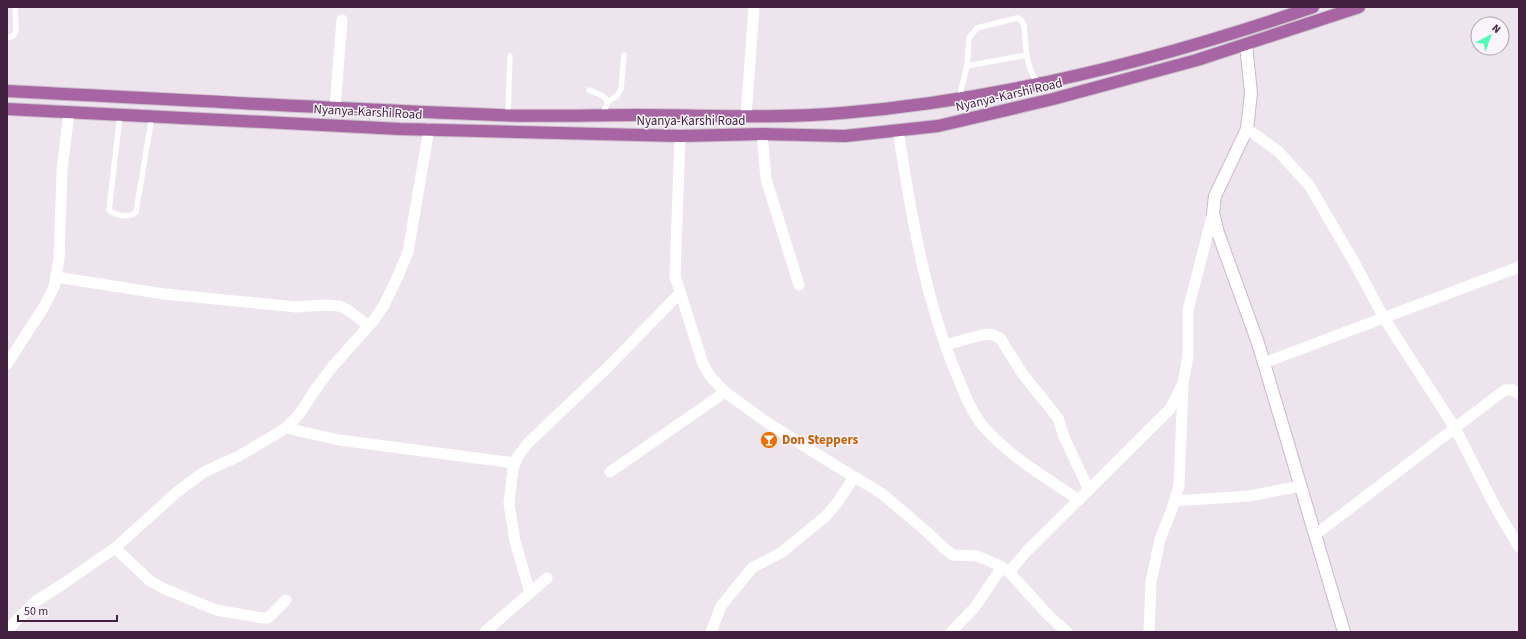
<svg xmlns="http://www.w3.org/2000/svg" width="1526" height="639" viewBox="0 0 1526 639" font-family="'Source Sans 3',sans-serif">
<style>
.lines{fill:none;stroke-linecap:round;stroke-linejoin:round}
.secondary-casing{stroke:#ceb6cf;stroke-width:14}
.primary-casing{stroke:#cac1ca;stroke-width:14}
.lane{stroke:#fff;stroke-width:5.5}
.street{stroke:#fff;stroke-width:11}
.secondary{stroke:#fff;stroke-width:12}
.primary{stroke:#a865a3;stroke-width:12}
.labels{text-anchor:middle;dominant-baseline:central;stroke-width:3;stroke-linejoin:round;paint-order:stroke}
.street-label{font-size:13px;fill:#422140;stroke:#f9f5fa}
.food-label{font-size:13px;font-weight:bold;fill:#c56008;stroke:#f9f5fa;text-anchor:start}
</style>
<rect width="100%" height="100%" fill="#ede4ee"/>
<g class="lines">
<defs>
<polyline id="secondary" points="1246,45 1251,93 1247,129 1215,196 1213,213 1218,233 1258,343 1344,632"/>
<g id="primary">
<path d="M7,91C170,99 334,109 497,115C543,117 590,115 636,115C705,115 773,119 842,113C1001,100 1162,59 1313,7"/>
<polyline points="7,109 400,129 680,136 762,134 845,136 938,126 1053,99 1197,60 1359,7"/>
</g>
</defs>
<!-- secondary casing -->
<use href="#secondary" class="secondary-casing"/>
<!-- primary casing -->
<use href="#primary" class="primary-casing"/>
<!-- lane -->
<g class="lane">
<polyline points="7,38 13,36 16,31 15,7"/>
<polyline points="967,66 1027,55"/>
<polyline points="589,90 603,96 608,102"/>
<path d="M959,98L967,66L969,38L977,28L1017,18L1021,20L1024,25C1026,45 1025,67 1038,83"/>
<path d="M120,115L109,210C115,216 130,218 136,212L152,116"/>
<polyline points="508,115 510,56"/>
<polyline points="602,115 608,102 617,96 621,89 624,55"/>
</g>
<!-- street -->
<g class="street">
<polyline points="335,107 342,20"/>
<polyline points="746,116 754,7"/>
<polyline points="1247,129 1278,151 1309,185 1354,262 1384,318 1455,428 1497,510 1519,547"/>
<path d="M898,130C911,214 925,302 959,380C965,396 972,413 983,426C1010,457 1045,477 1079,500"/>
<polyline points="762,134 766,179 799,285"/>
<polyline points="680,136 675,276 703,364 710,376 725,392 765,421 828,461 881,493 926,531 945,549 953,555 977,556 996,564 1009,572 1049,616 1067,632"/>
<polyline points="56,277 164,294 296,307 326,305 339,306 348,310 369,326"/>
<polyline points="945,345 978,336 990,334 1000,338 1022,373 1058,418 1064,437 1089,490"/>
<polyline points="1264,363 1519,267"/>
<polyline points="7,364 45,305 54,287 59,259 62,170 69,112"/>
<polyline points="286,428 339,440 515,463"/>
<polyline points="610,472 725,392"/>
<polyline points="1174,501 1249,496 1301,486"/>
<polyline points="1315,535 1498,395 1505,390 1513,390 1519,394"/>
<polyline points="115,548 150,581 165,589 216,610 263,618 268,618 286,600"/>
<polyline points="1009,572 1027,551 1170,409 1183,383 1188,356 1188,310 1213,213"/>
<polyline points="530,593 515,541 509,504 513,468 518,456 528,443 608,367 679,294"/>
<polyline points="7,632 12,625 36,601 63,584 115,548 177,492 204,472 239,456 286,428 300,413 315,390 332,367 374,320 384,305 398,276 408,252 429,129"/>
<polyline points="485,632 547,578"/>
<polyline points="711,632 721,606 752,568 782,552 825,517 837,503 854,477"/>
<polyline points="951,632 975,607 1002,567"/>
<polyline points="1149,632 1151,582 1160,539 1172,509 1179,486 1183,386"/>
</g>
<!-- secondary -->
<use href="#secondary" class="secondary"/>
<!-- primary -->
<use href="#primary" class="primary"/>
</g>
<!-- icons -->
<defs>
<symbol id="bar-disc" viewBox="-11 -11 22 22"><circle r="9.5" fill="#e8710a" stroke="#f9f5fa"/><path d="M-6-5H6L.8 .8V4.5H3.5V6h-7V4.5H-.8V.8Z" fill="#fff"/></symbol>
</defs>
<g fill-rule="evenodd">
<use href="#bar-disc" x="759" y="430" width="20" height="20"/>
</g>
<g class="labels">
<!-- street labels -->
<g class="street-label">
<text transform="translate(1009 95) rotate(-13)">Nyanya-Karshi Road</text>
<text transform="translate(368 112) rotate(3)">Nyanya-Karshi Road</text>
<text x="691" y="121">Nyanya-Karshi Road</text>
</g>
<!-- food labels -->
<g class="food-label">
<text x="782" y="440">Don Steppers</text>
</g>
</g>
<!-- border -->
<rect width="1526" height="639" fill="none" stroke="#422140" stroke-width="16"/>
<!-- north arrow -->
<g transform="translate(1490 36) rotate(41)"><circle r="19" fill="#f9f5fa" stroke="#b0a0b0"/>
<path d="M0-3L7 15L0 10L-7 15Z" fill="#53fdb5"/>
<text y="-6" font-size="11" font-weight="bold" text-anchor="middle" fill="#422140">N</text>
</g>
<!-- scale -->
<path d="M18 615v6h99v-6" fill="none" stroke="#422140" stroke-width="2"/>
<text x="24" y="615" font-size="12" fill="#422140" stroke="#f9f5fa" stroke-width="3" paint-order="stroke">50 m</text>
</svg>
